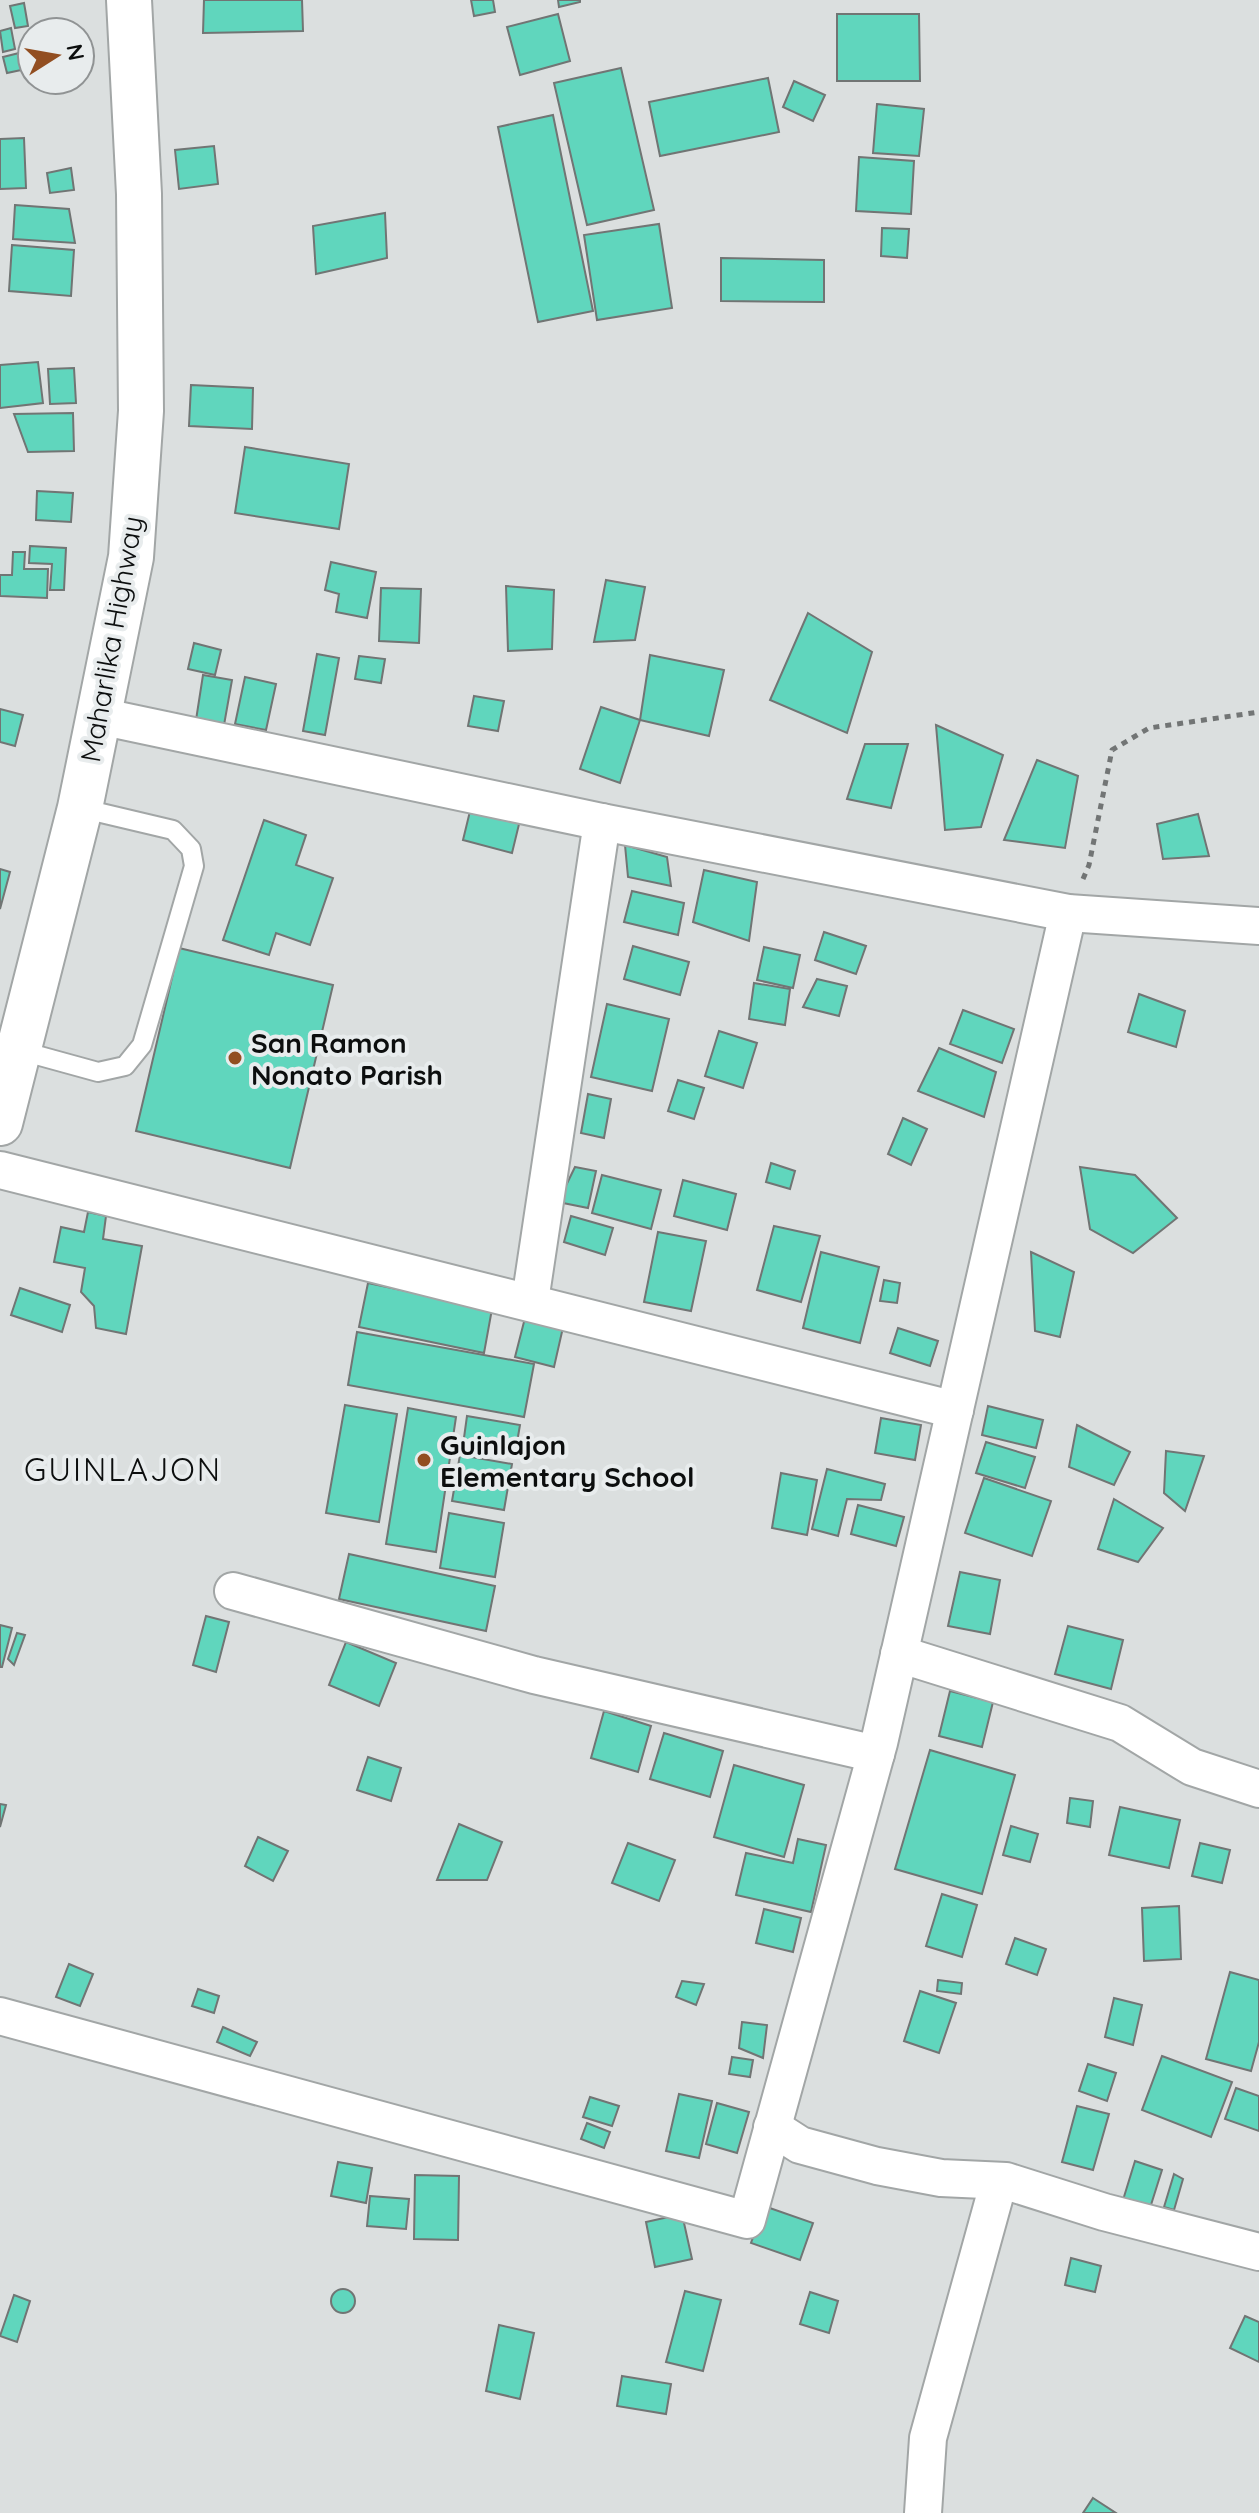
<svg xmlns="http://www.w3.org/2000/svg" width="1259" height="2513" viewBox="0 0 1259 2513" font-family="Quicksand,sans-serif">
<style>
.building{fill:#60d6bd;stroke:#717574;stroke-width:2}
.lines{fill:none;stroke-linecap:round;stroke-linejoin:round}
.lane-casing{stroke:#a2a6a6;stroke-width:22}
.street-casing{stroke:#a2a6a6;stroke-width:40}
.highway-casing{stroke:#a2a6a6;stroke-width:48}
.path{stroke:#727575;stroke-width:5;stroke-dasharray:6 6;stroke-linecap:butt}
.lane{stroke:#fff;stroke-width:18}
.street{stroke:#fff;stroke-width:36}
.highway{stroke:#fff;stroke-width:44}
.poi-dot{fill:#924e21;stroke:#e8eced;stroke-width:3}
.labels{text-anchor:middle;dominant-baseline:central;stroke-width:8;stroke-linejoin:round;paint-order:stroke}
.street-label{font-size:28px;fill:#0c0e0e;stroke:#e8eced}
.poi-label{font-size:28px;font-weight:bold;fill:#0c0e0e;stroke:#e8eced;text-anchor:start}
.quarter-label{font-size:32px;letter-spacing:2px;fill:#0c0e0e;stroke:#e8eced}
</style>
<rect width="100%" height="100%" fill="#dbdfdf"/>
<!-- building -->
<g class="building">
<polygon points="204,0 302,0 303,31 203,33"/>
<polygon points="471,0 493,0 495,12 474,16"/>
<polygon points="558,0 580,0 580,2 559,7"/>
<polygon points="24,3 28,26 15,28 10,6"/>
<polygon points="558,14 570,61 520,75 507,27"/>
<polygon points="837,14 919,14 920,81 837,81"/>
<polygon points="11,28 15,49 3,52 0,31"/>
<polygon points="23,52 26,69 7,73 3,57"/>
<polygon points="621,68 654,210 587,225 554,83"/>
<polygon points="768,78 779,132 660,156 649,102"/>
<polygon points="794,81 825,95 813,121 783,107"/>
<polygon points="877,104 924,109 919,156 873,153"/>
<polygon points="553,115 593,311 538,322 498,127"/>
<polygon points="24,138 26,188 0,189 0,139"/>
<polygon points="214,146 218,184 179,189 175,150"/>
<polygon points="859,157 914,161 911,214 856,211"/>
<polygon points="71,168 74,190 50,193 47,173"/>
<polygon points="15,205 69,209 75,243 13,239"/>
<polygon points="385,213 387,258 316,274 313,226"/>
<polygon points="659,224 672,308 597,320 584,235"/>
<polygon points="882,228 909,229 907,258 881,256"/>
<polygon points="12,245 74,250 71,296 9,291"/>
<polygon points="721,258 824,260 824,302 721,301"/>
<polygon points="38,362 43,403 0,408 0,365"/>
<polygon points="74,368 76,403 50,404 48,369"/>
<polygon points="191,385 253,388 252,429 189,426"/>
<polygon points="73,413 74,451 28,452 14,414"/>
<polygon points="245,447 349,464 339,529 235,513"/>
<polygon points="37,491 73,493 71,522 36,520"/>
<polygon points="30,546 66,548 64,590 50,590 52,564 29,563"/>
<polygon points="13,552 25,552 24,569 48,569 47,598 0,596 0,575 12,575"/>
<polygon points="331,562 376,572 367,618 336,612 339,594 325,590"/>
<polygon points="606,580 645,587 635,640 594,642"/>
<polygon points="506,586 554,590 552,649 508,651"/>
<polygon points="381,588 421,589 419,643 379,641"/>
<polygon points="808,613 872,652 847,733 770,700"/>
<polygon points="194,643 221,650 215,675 188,669"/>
<polygon points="317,654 339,658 325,735 303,731"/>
<polygon points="650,655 724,670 709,736 640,720"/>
<polygon points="359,656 385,659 381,683 355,679"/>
<polygon points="203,675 232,680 224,725 196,720"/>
<polygon points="245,677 276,684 266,730 235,724"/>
<polygon points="474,696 504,701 498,731 468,726"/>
<polygon points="601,707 640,720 620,783 580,769"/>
<polygon points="0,709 23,715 15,746 0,742"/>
<polygon points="936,725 1003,755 981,827 945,830"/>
<polygon points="865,744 908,744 891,808 847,799"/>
<polygon points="1037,760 1078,776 1065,848 1004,840"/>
<polygon points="472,803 521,816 512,853 463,840"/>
<polygon points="1198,814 1209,856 1163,859 1157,824"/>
<polygon points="264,820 306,835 296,865 333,878 310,945 276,933 269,955 223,940"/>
<polygon points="625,845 667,857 671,886 628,877"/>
<polygon points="0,869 10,872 0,909"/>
<polygon points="704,870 757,882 749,941 693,922"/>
<polygon points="632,891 684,903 678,935 624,922"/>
<polygon points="824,932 866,946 856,974 815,960"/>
<polygon points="633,946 689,962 680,995 624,979"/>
<polygon points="764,947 800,955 793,988 757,980"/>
<polygon points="179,948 333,985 290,1168 136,1131"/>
<polygon points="817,979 847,986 839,1016 803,1007"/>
<polygon points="754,983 790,989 785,1025 749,1019"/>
<polygon points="1139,994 1185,1011 1176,1047 1128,1032"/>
<polygon points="607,1004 669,1019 652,1091 591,1077"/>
<polygon points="963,1010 1014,1029 1002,1063 950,1044"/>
<polygon points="719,1031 757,1043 743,1088 705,1076"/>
<polygon points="939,1048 996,1072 984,1117 918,1091"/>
<polygon points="678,1080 704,1088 694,1119 668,1111"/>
<polygon points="588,1094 611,1099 604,1138 581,1133"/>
<polygon points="903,1118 927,1129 911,1165 888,1154"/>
<polygon points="771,1163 795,1171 790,1189 766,1182"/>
<polygon points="575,1167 596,1171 588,1208 558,1202"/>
<polygon points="1080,1167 1135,1175 1177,1218 1133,1253 1090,1229"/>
<polygon points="602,1175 661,1190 651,1229 592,1213"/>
<polygon points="683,1180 736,1194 727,1230 674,1216"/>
<polygon points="88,1212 106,1216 103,1239 142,1246 126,1334 96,1328 94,1306 81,1292 85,1268 54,1262 61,1227 84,1232"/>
<polygon points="571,1216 613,1228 605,1255 564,1242"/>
<polygon points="774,1226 820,1236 801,1302 757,1290"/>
<polygon points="658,1232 706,1241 691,1311 644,1302"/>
<polygon points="821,1252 879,1267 860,1343 803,1328"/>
<polygon points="1031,1252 1074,1272 1060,1337 1035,1331"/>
<polygon points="884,1280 900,1283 897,1303 880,1301"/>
<polygon points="368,1283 492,1309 484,1353 359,1327"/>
<polygon points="20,1288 70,1305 62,1332 11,1315"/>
<polygon points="526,1314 564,1323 554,1367 515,1357"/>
<polygon points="898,1328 938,1341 930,1366 890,1353"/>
<polygon points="357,1332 534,1364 524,1417 348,1385"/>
<polygon points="345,1405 397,1414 379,1522 326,1513"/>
<polygon points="988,1406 1043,1420 1036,1448 982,1435"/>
<polygon points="408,1408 456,1417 436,1552 386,1544"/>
<polygon points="467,1416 520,1425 515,1454 463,1445"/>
<polygon points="881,1418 921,1425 915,1460 875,1453"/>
<polygon points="1077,1425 1130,1452 1114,1485 1069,1467"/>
<polygon points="986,1442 1035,1457 1025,1488 976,1473"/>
<polygon points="1166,1451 1204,1456 1185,1511 1164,1493"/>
<polygon points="460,1455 512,1464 504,1510 452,1501"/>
<polygon points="827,1469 885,1484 881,1500 847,1499 838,1536 812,1529"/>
<polygon points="781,1473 817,1480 807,1535 772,1528"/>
<polygon points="984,1478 1051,1501 1032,1556 965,1533"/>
<polygon points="1114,1499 1163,1528 1138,1562 1098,1549"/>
<polygon points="858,1505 904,1517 896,1546 851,1534"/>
<polygon points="449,1513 504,1523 495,1577 440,1568"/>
<polygon points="349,1554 495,1586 486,1631 339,1599"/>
<polygon points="960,1572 1000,1580 990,1634 948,1626"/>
<polygon points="206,1616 229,1622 216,1672 193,1665"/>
<polygon points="0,1625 12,1628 2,1667 0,1667"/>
<polygon points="1068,1626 1123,1640 1111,1689 1055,1674"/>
<polygon points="17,1633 25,1635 14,1665 8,1659"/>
<polygon points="346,1642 396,1663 379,1706 329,1685"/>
<polygon points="950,1691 993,1702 982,1747 939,1736"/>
<polygon points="604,1711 651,1726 638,1772 591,1758"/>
<polygon points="664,1733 723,1751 710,1797 650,1779"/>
<polygon points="930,1750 1015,1775 982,1894 895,1869"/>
<polygon points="368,1757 401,1768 391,1801 357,1790"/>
<polygon points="734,1765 804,1785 784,1857 714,1837"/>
<polygon points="1070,1798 1093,1801 1090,1827 1067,1823"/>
<polygon points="0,1804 6,1805 0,1827"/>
<polygon points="1120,1807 1180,1820 1169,1868 1109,1855"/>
<polygon points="459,1824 502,1842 487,1880 437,1880"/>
<polygon points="1011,1826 1038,1834 1030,1862 1003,1855"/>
<polygon points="258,1837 288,1851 273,1881 245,1866"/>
<polygon points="798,1839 826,1845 811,1912 736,1895 746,1853 793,1863"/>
<polygon points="628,1843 675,1860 659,1901 612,1883"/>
<polygon points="1200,1843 1230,1850 1222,1883 1192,1876"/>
<polygon points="942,1894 977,1905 962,1957 926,1946"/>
<polygon points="1179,1906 1181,1959 1144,1961 1142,1908"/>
<polygon points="764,1909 801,1918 793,1952 756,1943"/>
<polygon points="1015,1938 1046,1949 1037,1975 1006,1964"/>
<polygon points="69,1964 93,1974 80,2006 56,1997"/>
<polygon points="1230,1972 1259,1980 1259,2042 1251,2071 1206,2059"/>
<polygon points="938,1980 962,1983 961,1994 937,1991"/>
<polygon points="682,1981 704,1984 696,2005 676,1997"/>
<polygon points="198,1989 219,1996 214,2013 192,2006"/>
<polygon points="920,1991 956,2003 939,2053 904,2041"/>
<polygon points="1114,1998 1142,2005 1133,2045 1105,2037"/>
<polygon points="742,2022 767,2025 763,2058 739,2048"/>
<polygon points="223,2027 257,2042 250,2056 217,2042"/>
<polygon points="1162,2056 1232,2082 1211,2137 1142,2110"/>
<polygon points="732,2057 753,2060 750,2077 729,2074"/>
<polygon points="1088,2064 1116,2073 1107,2101 1079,2091"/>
<polygon points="1236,2088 1259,2096 1259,2131 1225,2119"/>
<polygon points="679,2094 712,2101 699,2158 666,2151"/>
<polygon points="590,2097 619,2106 612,2126 583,2117"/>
<polygon points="717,2103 749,2112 737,2153 706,2144"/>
<polygon points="1077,2106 1109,2114 1093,2170 1062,2162"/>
<polygon points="587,2123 610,2132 604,2148 581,2139"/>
<polygon points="1135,2161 1162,2170 1150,2208 1123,2200"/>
<polygon points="338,2162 372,2168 366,2203 331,2196"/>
<polygon points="1174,2174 1183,2179 1174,2210 1164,2207"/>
<polygon points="415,2175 459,2176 458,2240 414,2239"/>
<polygon points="370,2196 409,2199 406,2229 367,2226"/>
<polygon points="764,2206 813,2223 800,2260 751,2243"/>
<polygon points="682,2214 692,2259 655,2267 646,2222"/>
<polygon points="1071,2258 1101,2266 1095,2292 1065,2285"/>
<circle cx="343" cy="2301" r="12"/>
<polygon points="685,2291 721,2300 703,2371 666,2362"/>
<polygon points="810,2292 838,2301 829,2333 800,2324"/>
<polygon points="14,2295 30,2301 17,2342 0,2336"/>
<polygon points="1245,2316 1259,2322 1259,2362 1230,2348"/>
<polygon points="499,2325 534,2333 520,2399 486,2391"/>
<polygon points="622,2376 671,2384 666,2414 617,2406"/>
<polygon points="1093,2498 1116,2513 1083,2513"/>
</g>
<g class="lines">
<defs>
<polyline id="lane" points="18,1050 98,1072 125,1066 142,1045 194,866 191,849 173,830 80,808"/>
<g id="street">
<polyline points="99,716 602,822 1068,913 1259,926"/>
<polyline points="0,1170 955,1410"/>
<polyline points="530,1301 602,822"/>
<polyline points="233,1591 534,1675 876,1754"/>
<polyline points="899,1654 1120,1723 1192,1767 1259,1789"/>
<polyline points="0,2016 747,2220 879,1743 1068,913"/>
<polyline points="772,2127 800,2145 877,2166 941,2178 1006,2181 1104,2212 1259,2252"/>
<polyline points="923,2513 928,2438 999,2181"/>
</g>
<polyline id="highway" points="0,1123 80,808 131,557 141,411 139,194 129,0"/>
</defs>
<!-- lane casing -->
<use href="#lane" class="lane-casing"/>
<!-- street casing -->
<use href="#street" class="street-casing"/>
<!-- highway casing -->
<use href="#highway" class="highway-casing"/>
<!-- path -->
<polyline class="path" points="1083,879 1089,865 1112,750 1149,728 1259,712"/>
<!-- lane -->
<use href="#lane" class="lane"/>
<!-- street -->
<use href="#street" class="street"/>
<!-- highway -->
<use href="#highway" class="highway"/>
</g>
<!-- markers -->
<g class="poi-dot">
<circle cx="235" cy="1058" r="8"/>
<circle cx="424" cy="1460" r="8"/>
</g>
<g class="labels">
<!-- street labels -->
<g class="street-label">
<text transform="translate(111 639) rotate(-80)">Maharlika Highway</text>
</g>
<!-- poi labels -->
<g class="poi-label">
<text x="251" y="1042">San Ramon<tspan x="251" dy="32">Nonato Parish</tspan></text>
<text x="440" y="1444">Guinlajon<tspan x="440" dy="32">Elementary School</tspan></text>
</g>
<!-- quarter labels -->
<g class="quarter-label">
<text x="123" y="1469">GUINLAJON</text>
</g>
</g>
<!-- north arrow -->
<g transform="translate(56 56) rotate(79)"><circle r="38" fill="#e8eced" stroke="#909394" stroke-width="2"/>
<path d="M0-6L14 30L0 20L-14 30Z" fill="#924e21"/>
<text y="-12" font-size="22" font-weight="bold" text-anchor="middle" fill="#0c0e0e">N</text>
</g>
</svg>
